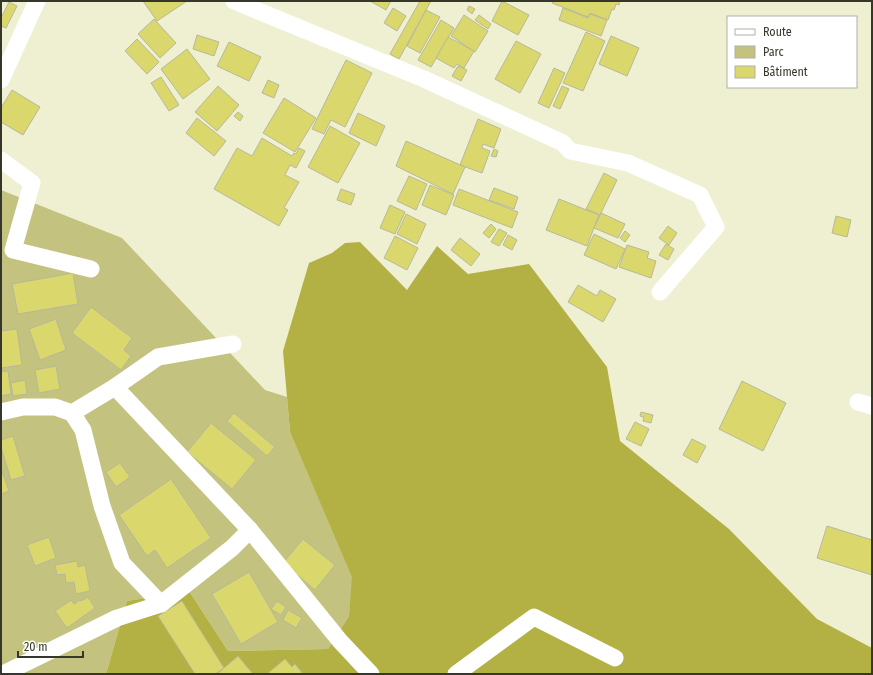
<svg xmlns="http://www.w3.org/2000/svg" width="873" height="675" viewBox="0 0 873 675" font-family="'Fira Sans Condensed',sans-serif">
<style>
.green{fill:#c3c37f}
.forest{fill:#b3b144}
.building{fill:#dad86d;stroke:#b7b89a}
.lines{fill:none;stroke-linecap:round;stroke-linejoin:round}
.minor{stroke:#fff;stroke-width:17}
</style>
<rect width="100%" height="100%" fill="#eff0d1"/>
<!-- green -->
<polygon class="green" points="1,190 122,238 265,390 287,397 290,432 353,577 349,616 328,649 228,651 189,591 127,601 106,674 1,674"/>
<!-- forest -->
<polygon class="forest" points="360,242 407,290 437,246 468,274 529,264 607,367 620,441 729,529 817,619 872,648 872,674 106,674 127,601 189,591 228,651 328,649 349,616 352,577 290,432 283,351 309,263 332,253 345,243"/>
<!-- building -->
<g class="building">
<polygon points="143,1 187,1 157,21"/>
<polygon points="370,1 391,1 386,10"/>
<polygon points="420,1 431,1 399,59 390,54"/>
<polygon points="502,1 529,15 518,35 492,21"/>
<polygon points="553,1 620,1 619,5 616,4 614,10 612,9 608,20 590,13 588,17 552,3"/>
<polygon points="9,2 17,6 6,28 1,26 1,18"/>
<polygon points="469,6 475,9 472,14 467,10"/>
<polygon points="393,8 406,16 397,31 384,23"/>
<polygon points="563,8 588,18 590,14 607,20 601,36 559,20"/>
<polygon points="426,10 440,17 420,53 407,46"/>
<polygon points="464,15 488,31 475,52 451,36"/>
<polygon points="479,15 491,24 488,29 475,20"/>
<polygon points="154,19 176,43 160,58 138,34"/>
<polygon points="441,20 454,28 431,67 418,60"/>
<polygon points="586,32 605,41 583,91 563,83"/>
<polygon points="197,35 219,42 214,56 193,49"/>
<polygon points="611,36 639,48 627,76 599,64"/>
<polygon points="448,37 474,51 464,68 457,64 454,68 436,58"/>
<polygon points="137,39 159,62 147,74 125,51"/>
<polygon points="516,41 541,54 520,93 495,79"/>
<polygon points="229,42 261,57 249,81 217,66"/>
<polygon points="187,49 210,79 183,99 161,69"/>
<polygon points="346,60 372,73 345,127 331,120 324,134 312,129"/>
<polygon points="458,66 467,70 461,81 452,76"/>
<polygon points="554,68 565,73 549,108 538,103"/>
<polygon points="161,77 179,105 169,111 151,83"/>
<polygon points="268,80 279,85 274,98 262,93"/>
<polygon points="218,86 239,105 217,131 195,112"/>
<polygon points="562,86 569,89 560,109 553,106"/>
<polygon points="12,90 40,107 23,135 1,122 1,108"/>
<polygon points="284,98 316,118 295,152 263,133"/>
<polygon points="238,112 243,116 240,121 234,116"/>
<polygon points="358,113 385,126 376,146 349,133"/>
<polygon points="197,118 226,141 214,156 186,133"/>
<polygon points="478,119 501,129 494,148 483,144 482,148 490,151 482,173 460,165"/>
<polygon points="330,126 360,143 338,183 308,167"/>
<polygon points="262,138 292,156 294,153 296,154 299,148 305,151 296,168 290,165 285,175 299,182 284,208 288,210 279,226 214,189 237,148 252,156"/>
<polygon points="406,141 465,167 453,194 396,166"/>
<polygon points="494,149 498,151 496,157 491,156"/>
<polygon points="604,173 617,180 600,215 586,209"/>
<polygon points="409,176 427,184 416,210 397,201"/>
<polygon points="430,185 454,195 446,215 422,205"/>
<polygon points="494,188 518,197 514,209 489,200"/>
<polygon points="341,189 355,194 351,205 337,200"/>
<polygon points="459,189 518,212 512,228 453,205"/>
<polygon points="559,199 599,215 587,246 546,230"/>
<polygon points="390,205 405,212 395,234 380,228"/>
<polygon points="601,213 625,224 618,238 594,228"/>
<polygon points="406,214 426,224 417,244 397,234"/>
<polygon points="836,216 851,220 847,237 832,233"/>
<polygon points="491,224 496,229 489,238 483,233"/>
<polygon points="668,226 677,233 669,245 659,238"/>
<polygon points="499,229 507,233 499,246 491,242"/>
<polygon points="625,231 630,235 625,242 620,238"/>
<polygon points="594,234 625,249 616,269 584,255"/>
<polygon points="508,235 517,240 512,250 503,245"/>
<polygon points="395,236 418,248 407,270 384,258"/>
<polygon points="460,238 480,254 471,266 451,250"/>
<polygon points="666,244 674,249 668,260 659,255"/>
<polygon points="627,245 649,252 647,258 656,261 651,278 619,267"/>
<polygon points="73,273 78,304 18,314 12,284"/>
<polygon points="578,285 597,296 600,290 616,299 603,322 568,302"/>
<polygon points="91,307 132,338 124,350 131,356 121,370 72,333"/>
<polygon points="56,319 66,350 40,360 29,329"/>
<polygon points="17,329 22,365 1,368 1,331"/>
<polygon points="56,366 60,389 39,393 35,370"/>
<polygon points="8,371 11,394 1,396 1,372"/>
<polygon points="25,380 27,394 13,396 11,383"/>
<polygon points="742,381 786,403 763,451 719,429"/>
<polygon points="641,412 653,415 651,423 643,421 644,417 640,416"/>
<polygon points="234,413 275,447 267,456 227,421"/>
<polygon points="635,422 649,429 641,446 626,439"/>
<polygon points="211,423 256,460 232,489 187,452"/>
<polygon points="13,436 25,476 11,480 1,447 1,440"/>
<polygon points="692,439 706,446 697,463 683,455"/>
<polygon points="120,463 130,477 116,487 106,472"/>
<polygon points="1,469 9,491 1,494"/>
<polygon points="171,479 211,538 167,568 155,550 147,556 119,515"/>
<polygon points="827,526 872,540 872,575 817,558"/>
<polygon points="49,537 56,558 35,566 27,545"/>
<polygon points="303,539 335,565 315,590 283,563"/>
<polygon points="77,561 78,567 85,565 90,591 76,594 74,582 66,583 65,574 57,575 55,565"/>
<polygon points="249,572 278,622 241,644 212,594"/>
<polygon points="88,597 95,608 67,628 55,611 71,600 74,604 80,600 81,601"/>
<polygon points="182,601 224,668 215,674 195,674 158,616"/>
<polygon points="277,601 286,607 281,615 271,609"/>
<polygon points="288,610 302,618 296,628 283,620"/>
<polygon points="238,656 253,674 217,674"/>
<polygon points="285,659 292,667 295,664 303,674 267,674"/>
</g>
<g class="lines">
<!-- minor -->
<g class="minor">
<polyline points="234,1 424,79 563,143 570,151 628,163 700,195 716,227 660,292"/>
<polyline points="1,80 37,1"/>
<polyline points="1,160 32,183 13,250 91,269"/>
<polyline points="115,387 158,357 233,344"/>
<polyline points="858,402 872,406"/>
<polyline points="1,412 23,407 55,407 72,413 83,430 102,506 122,563 161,604"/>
<polyline points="72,413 115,387 250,530 340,641 371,674"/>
<polyline points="3,674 117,618 161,604 232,548 250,530"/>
<polyline points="456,674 534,617 615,658"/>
</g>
</g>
<!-- border -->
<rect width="873" height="675" fill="none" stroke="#36362a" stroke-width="4"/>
<!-- legend -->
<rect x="727" y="16" width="130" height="72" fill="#ffffff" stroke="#afafaa"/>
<rect x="735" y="29" width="20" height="6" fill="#ffffff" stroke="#afafaa"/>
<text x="763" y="36" font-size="12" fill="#36362a">Route</text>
<rect x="735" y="46" width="20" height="12" fill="#c3c37f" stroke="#afafaa"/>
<text x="763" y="56" font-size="12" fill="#36362a">Parc</text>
<rect x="735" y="66" width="20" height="12" fill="#dad86d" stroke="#afafaa"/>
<text x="763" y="76" font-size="12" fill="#36362a">Bâtiment</text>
<!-- scale -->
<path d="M18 651v6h65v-6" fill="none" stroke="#36362a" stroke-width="2"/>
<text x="24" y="651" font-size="12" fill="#36362a" stroke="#ffffff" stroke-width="3" paint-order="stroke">20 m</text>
</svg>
